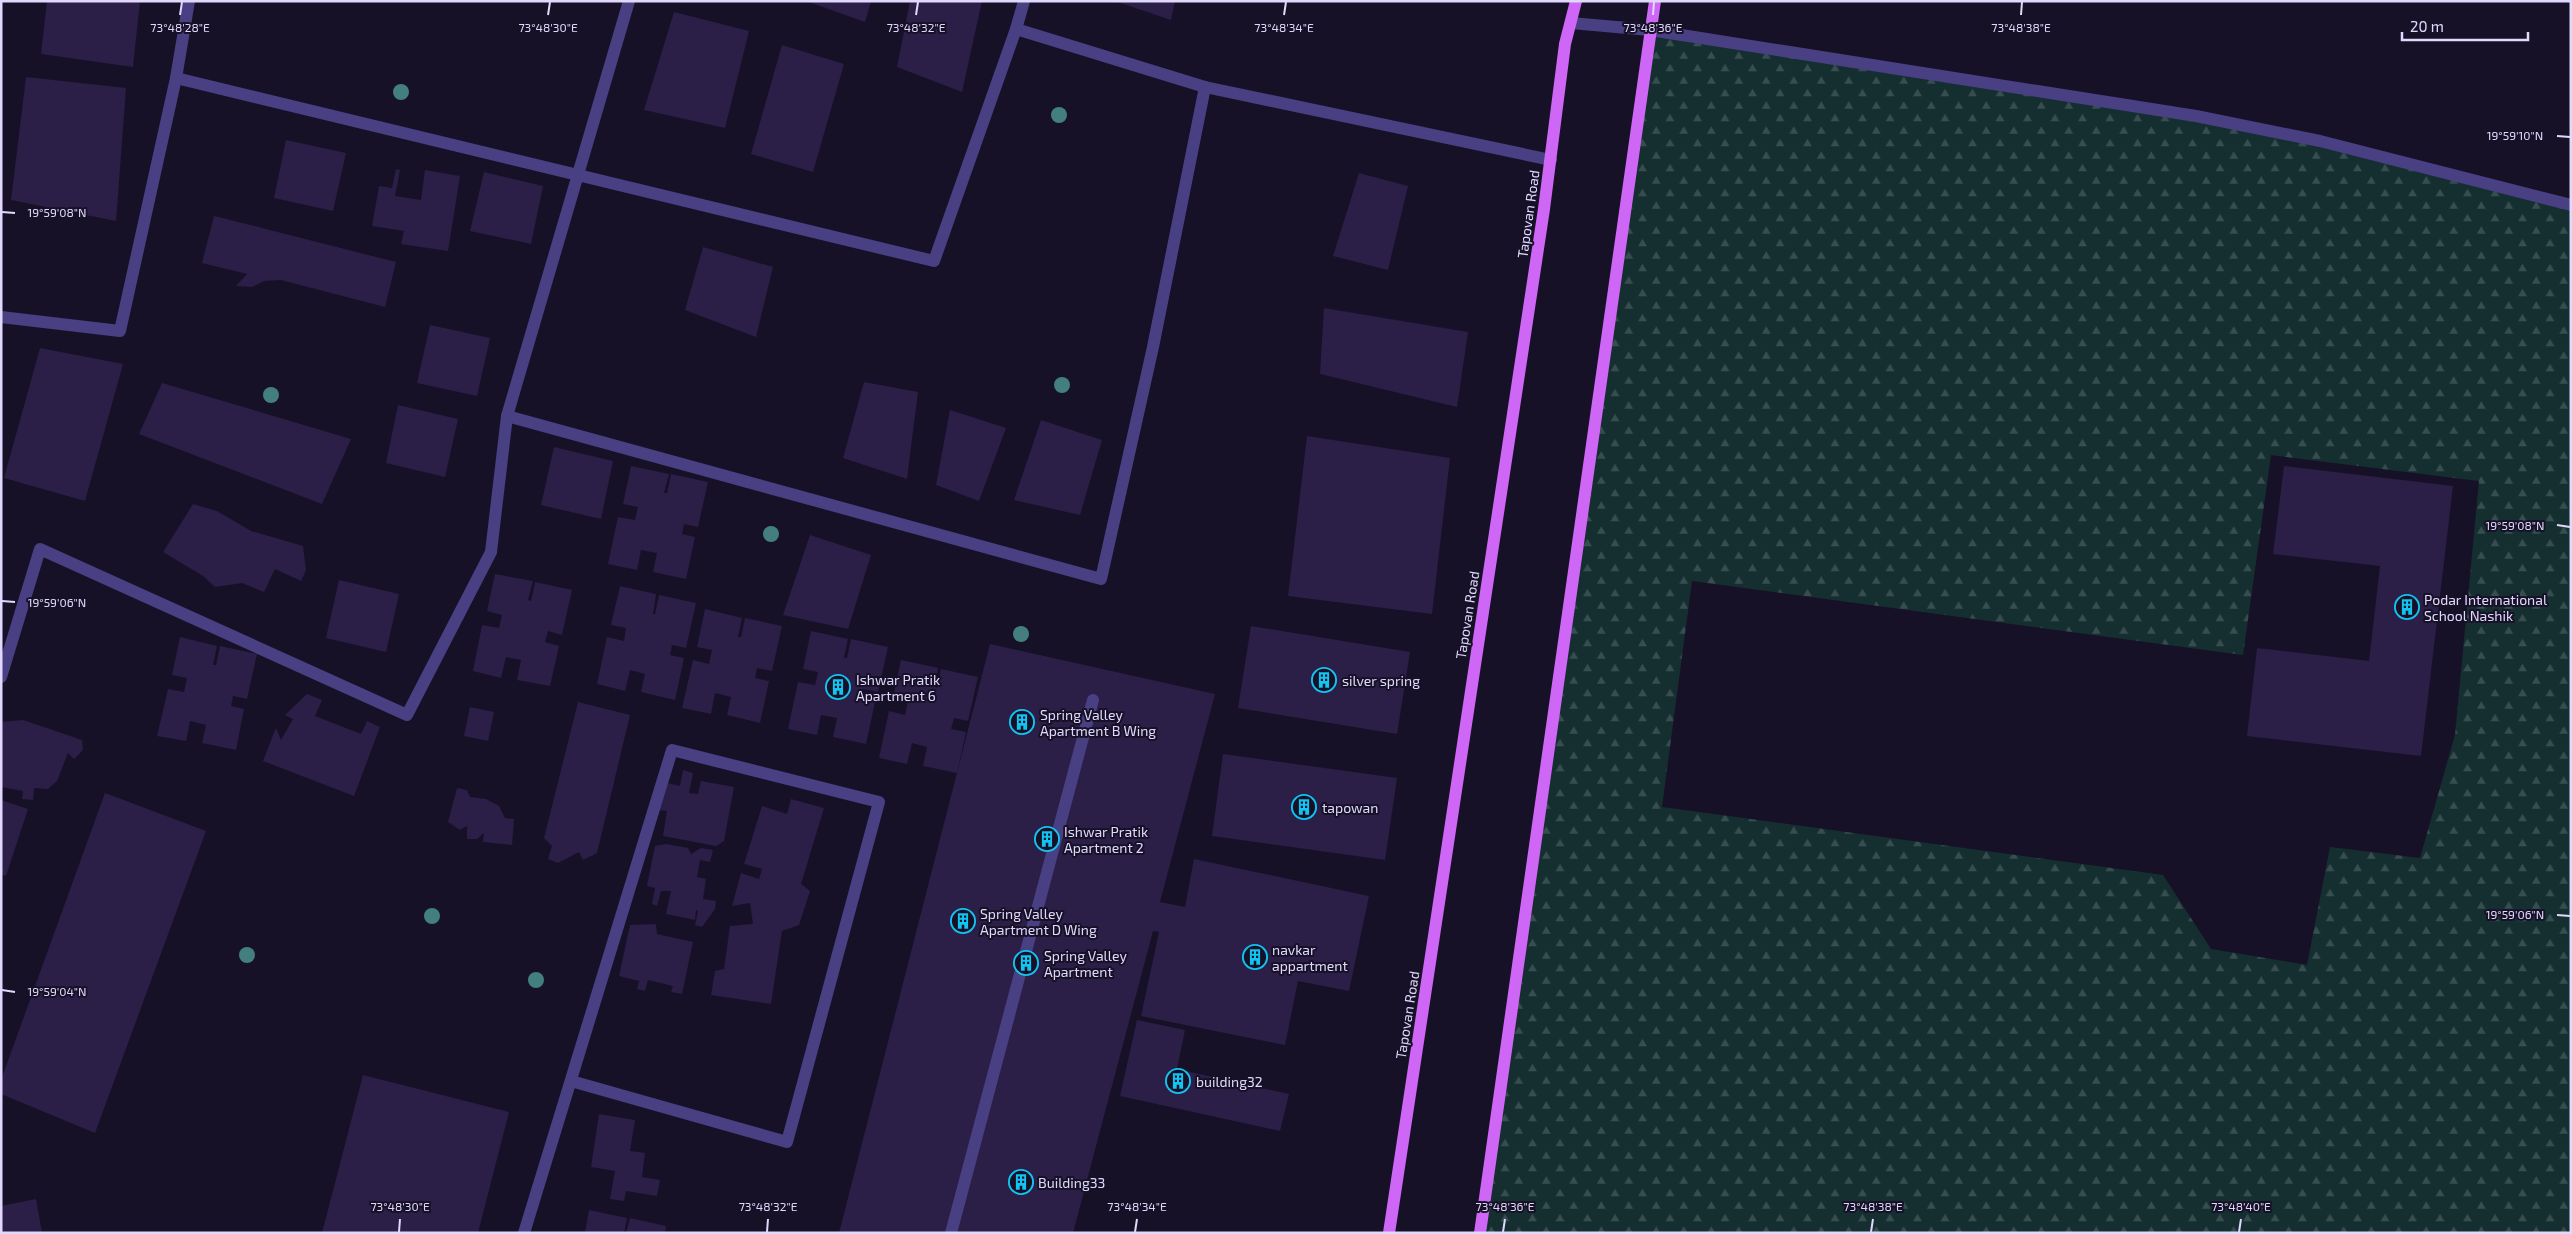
<svg xmlns="http://www.w3.org/2000/svg" width="2572" height="1234" viewBox="0 0 2572 1234" font-family="'Exo 2',sans-serif">
<style>
.forest{fill:url(#forest-firs);fill-rule:evenodd}
.building{fill:#2b1e47}
.lines{fill:none;stroke-linecap:round;stroke-linejoin:round}
.minor{stroke:#493f83;stroke-width:12}
.major{stroke:#cf67f6;stroke-width:12}
.tree{fill:#447f80}
.ticks{fill:none;stroke:#e1d9fd;stroke-width:2}
.labels{text-anchor:middle;dominant-baseline:central;stroke-width:4;stroke-linejoin:round;paint-order:stroke}
.street-label{font-size:14px;fill:#e1d9fd;stroke:#171127}
.poi-label{font-size:14px;fill:#e1d9fd;stroke:#171127;text-anchor:start}
.ticks-label{font-size:12px;text-anchor:middle;fill:#e1d9fd;stroke:#171127;stroke-width:4;stroke-linejoin:round;paint-order:stroke}
</style>
<defs>
<pattern id="forest-firs" width="22" height="20" patternUnits="userSpaceOnUse" patternTransform="scale(1.25)"><rect width="22" height="20" fill="#152f30"/><path d="M5 1l3.5 6h-7zM16 11l3.5 6h-7z" fill="#374d4f"/></pattern>
</defs>
<rect width="100%" height="100%" fill="#171127"/>
<!-- forest -->
<path class="forest" d="M1650,30L2196,116L2571,205V1233H1479ZM2271,455L2479,481L2455,735L2420,858L2330,847L2307,965L2211,949L2163,875L1662,807L1692,581L2243,655Z"/>
<!-- building -->
<g class="building">
<polygon points="47,1 140,1 133,67 41,54"/>
<polygon points="806,1 871,1 865,22"/>
<polygon points="910,1 982,1 962,92 897,67"/>
<polygon points="1115,1 1175,1 1171,20"/>
<polygon points="674,12 749,31 725,128 644,110"/>
<polygon points="782,45 844,64 813,172 751,154"/>
<polygon points="26,77 126,88 116,221 11,200"/>
<polygon points="286,140 346,153 333,211 274,198"/>
<polygon points="396,169 400,170 395,196 421,200 425,170 460,176 448,251 401,244 404,231 372,226 379,186 392,188"/>
<polygon points="484,172 543,186 531,244 470,231"/>
<polygon points="1359,173 1408,186 1388,270 1333,256"/>
<polygon points="214,216 396,262 385,307 281,280 264,281 252,287 236,286 247,274 202,263"/>
<polygon points="703,247 773,267 756,337 685,310"/>
<polygon points="1324,308 1468,332 1457,407 1320,374"/>
<polygon points="430,325 490,338 477,396 417,383"/>
<polygon points="40,348 123,364 85,501 4,478"/>
<polygon points="864,382 918,392 907,479 843,458"/>
<polygon points="162,383 351,439 322,504 139,434"/>
<polygon points="398,405 458,419 445,477 386,463"/>
<polygon points="950,410 1006,428 979,501 936,485"/>
<polygon points="1041,420 1102,440 1080,515 1014,500"/>
<polygon points="1307,436 1450,458 1432,614 1288,596"/>
<polygon points="554,447 613,461 601,519 541,505"/>
<polygon points="631,466 669,474 664,493 667,493 671,474 708,482 698,527 684,524 682,534 695,537 686,579 653,572 657,553 641,550 637,570 608,564 618,517 635,520 638,507 623,504"/>
<polygon points="2284,466 2453,486 2421,756 2247,736 2257,648 2369,661 2380,566 2273,554"/>
<polygon points="193,504 217,511 251,531 303,546 306,570 301,581 275,569 264,592 242,583 215,587 203,576 163,552"/>
<polygon points="810,535 871,555 848,629 783,615"/>
<polygon points="495,574 533,581 528,600 531,601 535,582 572,590 562,635 548,631 545,642 559,646 550,686 517,680 521,660 506,657 501,678 473,671 482,625 499,628 502,615 487,611"/>
<polygon points="339,580 399,594 386,652 326,638"/>
<polygon points="620,586 656,594 653,614 655,614 659,595 696,603 686,648 672,645 670,655 684,658 675,700 641,692 645,674 630,670 625,691 597,684 607,637 624,641 626,628 611,625"/>
<polygon points="705,609 742,618 738,637 741,637 745,618 782,626 772,671 757,668 755,678 769,681 760,723 727,715 731,697 715,693 711,714 682,708 693,660 709,664 712,650 697,647"/>
<polygon points="1251,626 1410,652 1397,734 1238,708"/>
<polygon points="811,631 848,639 844,658 847,658 851,639 888,647 878,692 863,689 862,699 875,702 866,744 833,737 837,718 821,715 817,735 788,729 798,682 815,685 818,672 803,669"/>
<polygon points="180,637 217,646 213,665 216,665 220,646 257,654 247,699 233,696 231,706 244,709 236,750 202,743 206,725 190,721 186,741 157,736 168,689 184,692 187,678 172,675"/>
<polygon points="990,644 1215,694 1160,902 1185,907 1194,859 1369,896 1349,991 1298,981 1285,1045 1141,1016 1159,932 1153,931 1073,1233 839,1233"/>
<polygon points="901,660 938,668 935,687 937,688 941,669 978,677 968,721 954,718 951,729 966,732 957,773 923,766 927,747 912,743 907,764 879,758 889,711 905,715 908,701 893,698"/>
<polygon points="307,694 322,700 315,716 361,734 367,721 380,727 354,796 263,761 276,728 281,740 293,719 285,715"/>
<polygon points="578,702 630,715 597,853 583,860 579,852 558,863 548,859 552,846 544,838"/>
<polygon points="470,707 494,712 488,741 464,736"/>
<polygon points="23,720 82,740 83,750 74,759 68,753 57,781 48,789 34,788 33,800 22,799 23,791 1,787 1,722"/>
<polygon points="1223,754 1397,778 1385,860 1212,836"/>
<polygon points="683,770 693,773 689,793 698,794 701,781 734,787 724,841 716,846 663,836 667,811 658,810 663,782 680,786"/>
<polygon points="457,788 467,790 470,797 486,799 499,806 505,818 514,819 512,845 483,842 484,833 477,839 467,839 467,826 460,830 448,822"/>
<polygon points="105,793 206,831 95,1133 1,1094 1,1080"/>
<polygon points="791,799 824,808 801,884 810,891 799,925 782,931 771,1004 711,995 715,971 724,969 730,926 753,924 750,903 732,906 741,873 759,879 762,869 744,864 762,806 787,814"/>
<polygon points="1,800 28,809 6,876 1,874"/>
<polygon points="666,844 688,848 691,854 701,848 713,850 710,862 700,860 697,877 706,879 703,899 716,901 715,909 702,927 695,925 698,911 696,910 695,920 666,914 671,891 661,891 657,906 652,904 655,888 647,886 655,846"/>
<polygon points="656,924 657,934 693,942 682,994 671,992 673,986 648,980 645,991 637,989 639,981 619,976 630,925"/>
<polygon points="1137,1020 1185,1030 1177,1069 1289,1094 1280,1131 1120,1096"/>
<polygon points="363,1075 509,1112 478,1233 322,1233"/>
<polygon points="599,1114 635,1120 630,1151 645,1153 642,1177 660,1180 657,1196 626,1191 624,1201 610,1199 615,1171 591,1167"/>
<polygon points="36,1199 42,1233 1,1233 1,1206"/>
<polygon points="589,1210 627,1218 624,1233 585,1233"/>
<polygon points="630,1218 666,1226 665,1233 626,1233"/>
</g>
<g class="lines">
<!-- minor -->
<g class="minor">
<polyline points="629,1 507,416 1101,579 1153,347 1205,87"/>
<polyline points="1024,1 1016,29 1205,87 1551,160"/>
<polyline points="1571,23 1650,30 2196,116 2320,141 2571,205"/>
<polyline points="176,78 934,261 1016,29"/>
<polyline points="1,317 120,331 176,78 189,1"/>
<polyline points="1,677 40,549 407,715 491,552 507,416"/>
<polyline points="524,1233 672,750 879,802 787,1142 571,1081"/>
<polyline points="951,1233 1093,700"/>
</g>
<!-- major -->
<g class="major">
<polyline points="1389,1233 1544,209 1565,44 1576,1"/>
<polyline points="1480,1233 1655,1"/>
</g>
</g>
<!-- trees -->
<g class="tree">
<circle cx="401" cy="92" r="8"/>
<circle cx="1059" cy="115" r="8"/>
<circle cx="1062" cy="385" r="8"/>
<circle cx="271" cy="395" r="8"/>
<circle cx="771" cy="534" r="8"/>
<circle cx="1021" cy="634" r="8"/>
<circle cx="432" cy="916" r="8"/>
<circle cx="247" cy="955" r="8"/>
<circle cx="536" cy="980" r="8"/>
</g>
<!-- ticks -->
<path class="ticks" d="M180,15L182,2M548,15L550,2M916,15L918,2M1284,15L1286,2M1653,15L1654,2M2021,15L2022,2M2557,136L2570,137M2,212L15,213M2557,525L2570,527M2,601L15,602M2557,915L2570,916M2,990L15,992M399,1232L400,1219M767,1232L768,1219M1135,1232L1137,1219M1503,1232L1505,1219M1871,1232L1873,1219M2239,1232L2241,1219"/>
<!-- icons -->
<defs>
<symbol id="building-ring" viewBox="-11 -11 22 22"><circle r="9.5" fill="#171127" stroke="#11c4f1" stroke-width="1.5"/><path d="M-4-6H4V6H1V3H-1V6H-4ZM-2.5-4.3h1.7v1.8h-1.7ZM.8-4.3h1.7v1.8H.8ZM-2.5-1h1.7V.8h-1.7ZM.8-1h1.7V.8H.8Z" fill="#11c4f1"/></symbol>
</defs>
<g fill-rule="evenodd">
<use href="#building-ring" x="2393" y="593" width="28" height="28"/>
<use href="#building-ring" x="1310" y="666" width="28" height="28"/>
<use href="#building-ring" x="824" y="673" width="28" height="28"/>
<use href="#building-ring" x="1008" y="708" width="28" height="28"/>
<use href="#building-ring" x="1290" y="793" width="28" height="28"/>
<use href="#building-ring" x="1033" y="825" width="28" height="28"/>
<use href="#building-ring" x="949" y="907" width="28" height="28"/>
<use href="#building-ring" x="1241" y="943" width="28" height="28"/>
<use href="#building-ring" x="1012" y="949" width="28" height="28"/>
<use href="#building-ring" x="1164" y="1067" width="28" height="28"/>
<use href="#building-ring" x="1007" y="1168" width="28" height="28"/>
</g>
<g class="labels">
<!-- street labels -->
<g class="street-label">
<text transform="translate(1528 214) rotate(-82)">Tapovan Road</text>
<text transform="translate(1467 615) rotate(-81)">Tapovan Road</text>
<text transform="translate(1407 1015) rotate(-81)">Tapovan Road</text>
</g>
<!-- poi labels -->
<g class="poi-label">
<text x="2424" y="599">Podar International<tspan x="2424" dy="16">School Nashik</tspan></text>
<text x="856" y="679">Ishwar Pratik<tspan x="856" dy="16">Apartment 6</tspan></text>
<text x="1342" y="680">silver spring</text>
<text x="1040" y="714">Spring Valley<tspan x="1040" dy="16">Apartment B Wing</tspan></text>
<text x="1322" y="807">tapowan</text>
<text x="1064" y="831">Ishwar Pratik<tspan x="1064" dy="16">Apartment 2</tspan></text>
<text x="980" y="913">Spring Valley<tspan x="980" dy="16">Apartment D Wing</tspan></text>
<text x="1272" y="949">navkar<tspan x="1272" dy="16">appartment</tspan></text>
<text x="1044" y="955">Spring Valley<tspan x="1044" dy="16">Apartment</tspan></text>
<text x="1196" y="1081">building32</text>
<text x="1038" y="1182">Building33</text>
</g>
</g>
<g class="ticks-label">
<text x="180" y="32">73°48'28"E</text>
<text x="548" y="32">73°48'30"E</text>
<text x="916" y="32">73°48'32"E</text>
<text x="1284" y="32">73°48'34"E</text>
<text x="1653" y="32">73°48'36"E</text>
<text x="2021" y="32">73°48'38"E</text>
<text x="2515" y="140">19°59'10"N</text>
<text x="57" y="217">19°59'08"N</text>
<text x="2515" y="530">19°59'08"N</text>
<text x="57" y="607">19°59'06"N</text>
<text x="2515" y="919">19°59'06"N</text>
<text x="57" y="996">19°59'04"N</text>
<text x="400" y="1211">73°48'30"E</text>
<text x="768" y="1211">73°48'32"E</text>
<text x="1137" y="1211">73°48'34"E</text>
<text x="1505" y="1211">73°48'36"E</text>
<text x="1873" y="1211">73°48'38"E</text>
<text x="2241" y="1211">73°48'40"E</text>
</g>
<!-- border -->
<rect width="2572" height="1234" fill="none" stroke="#e1d9fd" stroke-width="5"/>
<!-- scale -->
<path d="M2402 32v8h126v-8" fill="none" stroke="#e1d9fd" stroke-width="2.5"/>
<text x="2410" y="32" font-size="15" fill="#e1d9fd" stroke="#171127" stroke-width="4" paint-order="stroke">20 m</text>
</svg>
